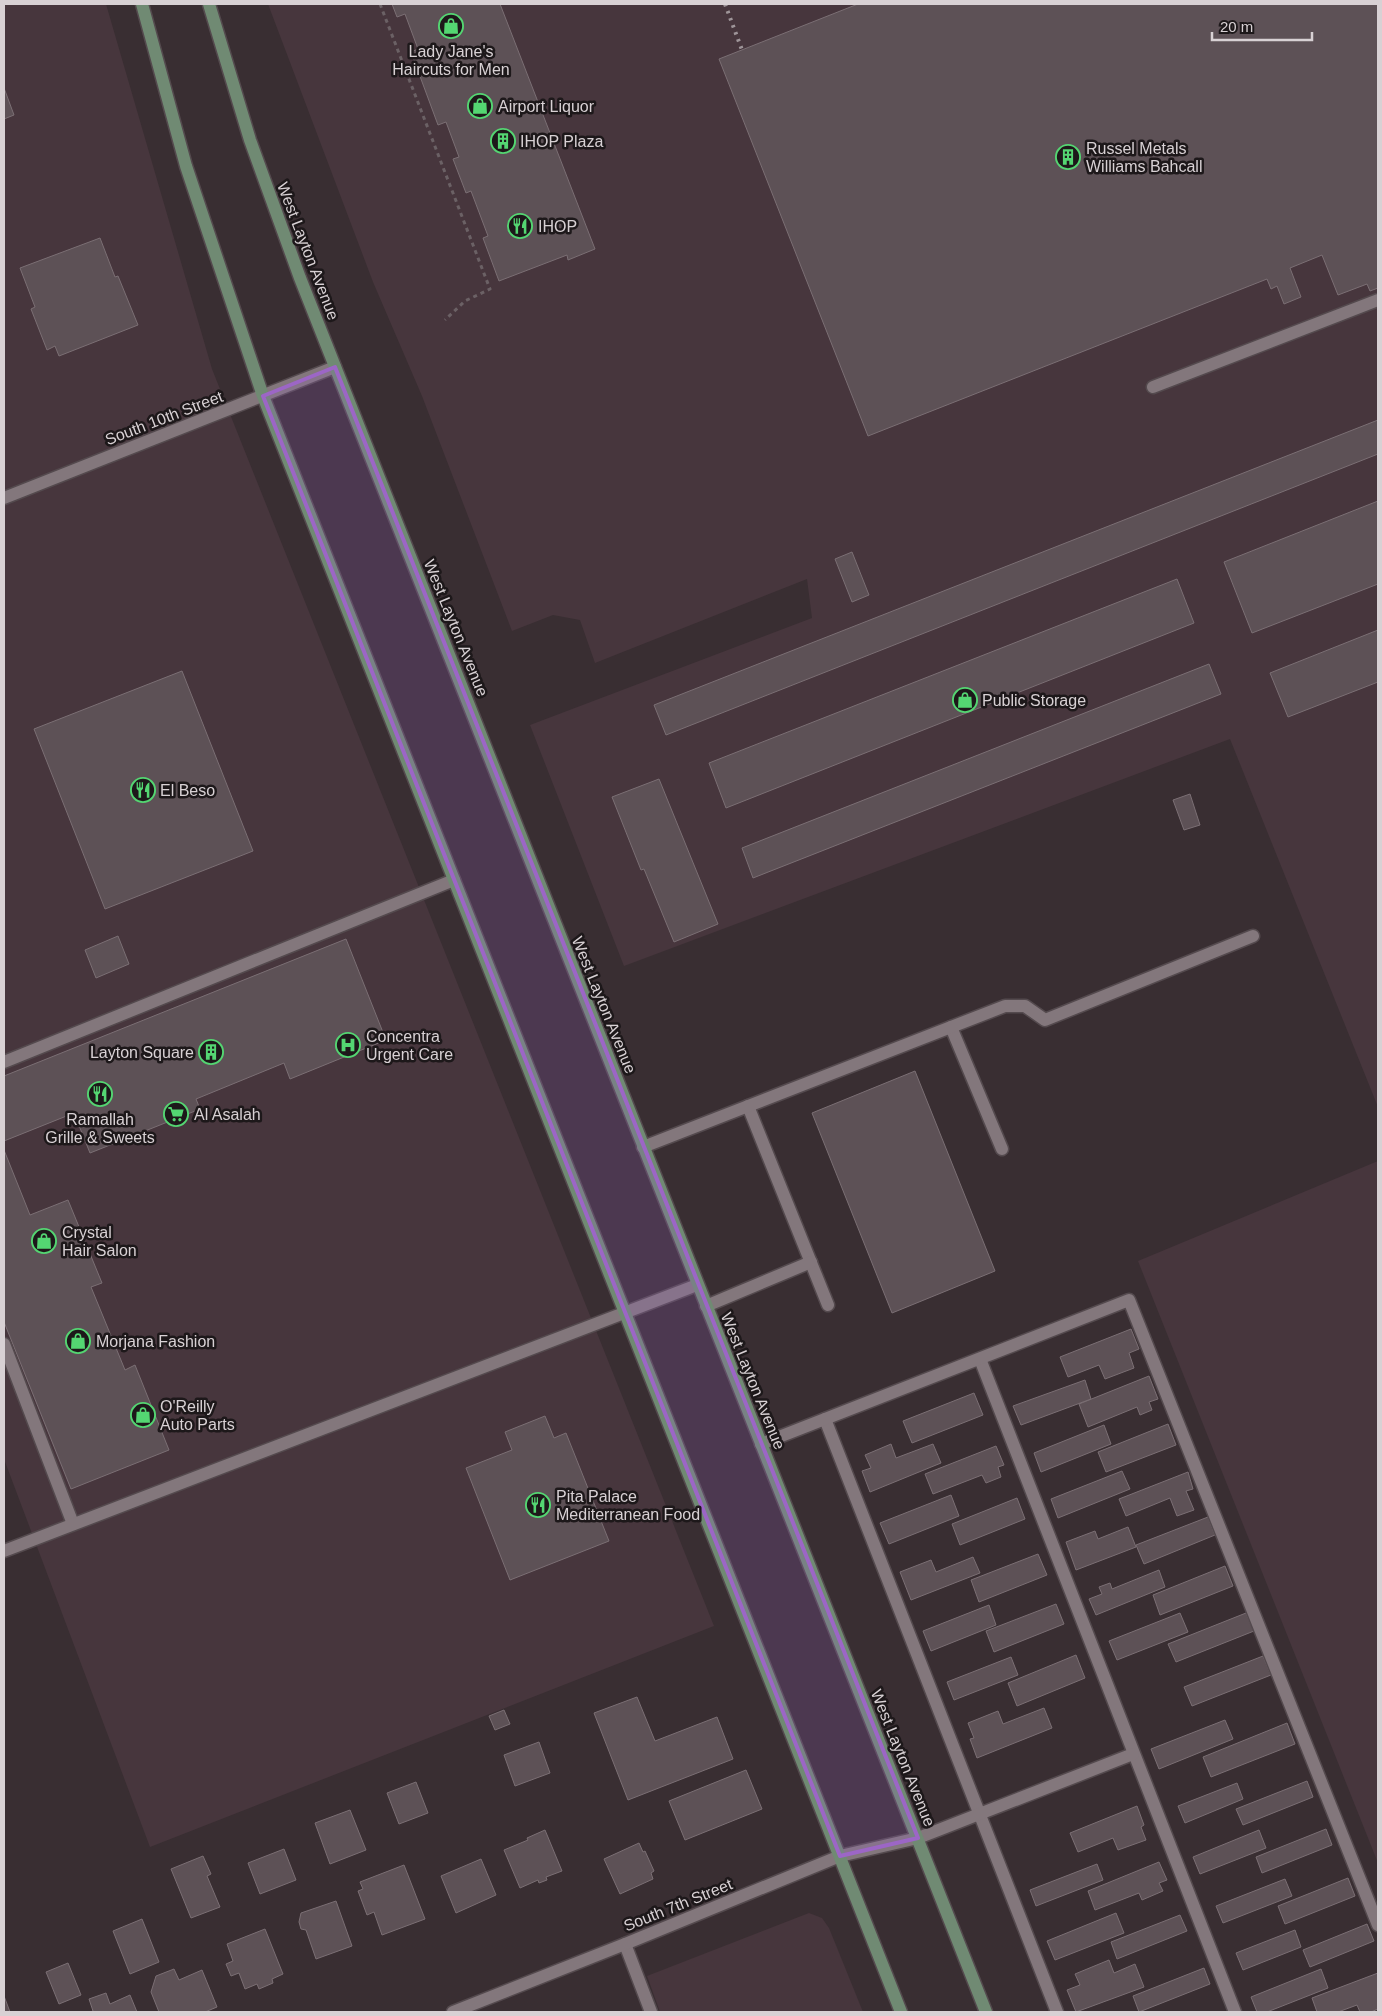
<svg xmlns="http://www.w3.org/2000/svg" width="1382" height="2016" viewBox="0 0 1382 2016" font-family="Helvetica,sans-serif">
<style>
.built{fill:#47363d}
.building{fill:#5d5156;stroke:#7b6f74}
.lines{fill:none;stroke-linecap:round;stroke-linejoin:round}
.lane-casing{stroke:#544a4e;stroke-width:15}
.street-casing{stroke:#544a4e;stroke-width:15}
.secondary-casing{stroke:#544a4e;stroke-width:15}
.path{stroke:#6b6165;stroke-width:3;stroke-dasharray:4 4;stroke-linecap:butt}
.lane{stroke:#83777c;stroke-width:12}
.street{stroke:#83777c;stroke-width:12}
.secondary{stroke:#708a73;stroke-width:12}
.rail{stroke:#9e9599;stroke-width:4;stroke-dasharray:2.5 5;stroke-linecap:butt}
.marked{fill:#9c66c6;fill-opacity:0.2;stroke:#9c66c6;stroke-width:4;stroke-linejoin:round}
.labels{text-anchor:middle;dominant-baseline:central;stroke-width:5;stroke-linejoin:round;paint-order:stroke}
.poi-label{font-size:16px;fill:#d8d1d4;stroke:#1d181a;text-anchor:start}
.street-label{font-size:16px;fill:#d8d1d4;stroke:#1d181a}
</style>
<rect width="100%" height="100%" fill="#392e32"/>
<!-- built -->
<g class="built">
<polygon points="4,4 106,4 212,369 714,1626 150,1847 4,1459"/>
<polygon points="268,4 1378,4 1378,1107 1230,739 624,966 530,725 812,618 807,579 595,663 580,620 553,615 512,631 422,396 373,282"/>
<polygon points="1378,1161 1378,1863 1138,1261"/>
<polygon points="809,1913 822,1918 829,1928 863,2012 660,2012 647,1976"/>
</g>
<!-- building -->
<g class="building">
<polygon points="392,4 500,4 595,249 568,260 567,255 499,281 483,238 488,236 471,191 466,193 453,159 459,157 446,122 438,125 411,52 418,49 405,14 397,17"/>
<polygon points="858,4 1378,4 1378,288 1370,291 1367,284 1338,295 1322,255 1290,268 1301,297 1284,304 1277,286 1271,289 1267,279 868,436 719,59"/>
<polygon points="4,88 14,115 4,119"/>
<polygon points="100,238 115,277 118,276 138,325 59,356 55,346 47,350 31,309 35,307 20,268"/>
<polygon points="1378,420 1378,454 666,735 654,705"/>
<polygon points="1378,501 1378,584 1252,633 1224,562"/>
<polygon points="852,552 869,595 852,602 835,559"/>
<polygon points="1177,579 1194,623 726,808 709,763"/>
<polygon points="1378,630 1378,682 1288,717 1270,673"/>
<polygon points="1209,664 1221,694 753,878 742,848"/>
<polygon points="182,671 253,851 105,909 34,729"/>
<polygon points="659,779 718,924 674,942 644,869 641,870 612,797"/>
<polygon points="1190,794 1200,825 1184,830 1173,800"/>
<polygon points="118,936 129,964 96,978 85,950"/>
<polygon points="346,939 386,1040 290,1079 284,1063 196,1099 200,1109 90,1153 74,1113 4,1141 4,1076"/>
<polygon points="915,1071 995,1271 892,1313 812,1113"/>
<polygon points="4,1150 30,1215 68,1200 102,1283 91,1287 125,1370 135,1365 169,1450 71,1489 4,1322"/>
<polygon points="1131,1329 1139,1349 1129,1353 1134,1368 1105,1379 1099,1365 1068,1377 1060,1357"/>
<polygon points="1149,1376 1158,1399 1149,1402 1152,1410 1140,1415 1137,1407 1088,1427 1079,1404"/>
<polygon points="1085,1380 1091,1399 1021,1425 1013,1406"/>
<polygon points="974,1393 983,1415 912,1443 903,1421"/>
<polygon points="545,1416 554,1438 566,1433 609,1541 510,1580 466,1468 512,1450 505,1432"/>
<polygon points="1168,1424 1176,1445 1106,1472 1098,1452"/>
<polygon points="1104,1425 1111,1444 1041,1472 1034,1453"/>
<polygon points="891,1444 896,1458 933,1444 941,1463 870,1492 862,1471 871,1468 865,1455"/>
<polygon points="996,1446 1004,1465 998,1467 1001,1477 986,1483 982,1475 933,1494 925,1474"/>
<polygon points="1122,1471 1130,1489 1058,1518 1051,1499"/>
<polygon points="1188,1472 1193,1489 1186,1491 1194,1510 1177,1516 1170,1498 1126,1516 1119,1499"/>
<polygon points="951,1495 959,1516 889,1544 880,1523"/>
<polygon points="1017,1498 1025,1519 960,1545 952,1524"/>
<polygon points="1208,1517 1215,1535 1144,1564 1136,1545"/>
<polygon points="1128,1527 1136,1547 1076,1570 1066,1542 1095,1531 1098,1539"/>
<polygon points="1038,1554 1047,1575 979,1602 971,1580"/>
<polygon points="973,1557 980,1573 911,1600 900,1572 931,1560 936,1572"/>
<polygon points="1225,1566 1233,1586 1160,1615 1153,1595"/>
<polygon points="1159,1570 1165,1587 1096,1615 1089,1599 1102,1594 1099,1587 1110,1583 1112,1589"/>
<polygon points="1056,1604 1064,1624 994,1652 986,1631"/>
<polygon points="989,1605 996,1625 931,1651 923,1631"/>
<polygon points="1180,1613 1188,1632 1117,1660 1109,1641"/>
<polygon points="1246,1613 1254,1631 1176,1662 1168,1644"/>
<polygon points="1076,1655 1085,1678 1017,1706 1008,1683"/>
<polygon points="1263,1656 1271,1675 1192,1706 1184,1687"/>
<polygon points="1011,1657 1018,1675 954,1700 947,1682"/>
<polygon points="637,1697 655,1741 717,1717 733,1759 628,1800 594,1713"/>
<polygon points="1044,1708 1052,1728 977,1758 970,1739 974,1738 968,1723 998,1711 1003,1724"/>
<polygon points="504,1710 510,1724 495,1730 489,1716"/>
<polygon points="1225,1720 1233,1739 1159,1769 1151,1749"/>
<polygon points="1287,1723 1295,1744 1211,1777 1203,1757"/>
<polygon points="539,1742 550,1773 515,1786 504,1755"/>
<polygon points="746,1770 762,1809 685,1840 669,1801"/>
<polygon points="1307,1781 1313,1797 1243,1825 1236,1809"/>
<polygon points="416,1782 428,1813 399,1824 387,1793"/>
<polygon points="1237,1783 1243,1799 1185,1823 1178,1806"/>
<polygon points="1137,1806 1144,1825 1141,1827 1146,1840 1118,1850 1113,1838 1078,1852 1070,1833"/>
<polygon points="350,1810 366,1850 330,1864 315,1823"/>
<polygon points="1326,1829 1332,1845 1262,1873 1256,1857"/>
<polygon points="545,1830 562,1871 546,1877 547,1880 539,1883 538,1880 520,1888 504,1850 528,1840 527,1838"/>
<polygon points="1259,1830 1266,1848 1200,1874 1193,1857"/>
<polygon points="639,1843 643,1852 645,1851 654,1871 651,1873 653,1879 620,1894 604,1859"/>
<polygon points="284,1849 296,1880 260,1894 248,1863"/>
<polygon points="203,1856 211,1874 207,1876 220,1907 191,1918 171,1869"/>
<polygon points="481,1859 496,1895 456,1913 441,1876"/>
<polygon points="1159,1862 1167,1880 1159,1883 1163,1891 1142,1900 1139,1893 1095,1910 1088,1891"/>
<polygon points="1097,1864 1103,1880 1036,1906 1030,1890"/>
<polygon points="404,1865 425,1919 382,1935 374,1912 367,1915 358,1891 363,1889 360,1882"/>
<polygon points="1348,1878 1355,1896 1285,1924 1278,1906"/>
<polygon points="1285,1879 1292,1896 1223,1923 1216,1906"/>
<polygon points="336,1901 352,1946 316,1959 306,1930 301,1929 299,1922 301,1913"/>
<polygon points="1116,1913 1124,1933 1055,1960 1047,1941"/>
<polygon points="1180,1915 1187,1931 1117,1959 1111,1942"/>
<polygon points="142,1919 159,1962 130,1974 113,1931"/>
<polygon points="1367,1924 1374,1941 1310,1967 1303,1950"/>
<polygon points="265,1929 283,1974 272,1979 273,1983 259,1989 257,1984 245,1989 239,1973 231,1976 226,1964 233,1961 227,1944"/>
<polygon points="1295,1930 1301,1947 1243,1970 1236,1953"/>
<polygon points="1109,1960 1114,1973 1135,1964 1144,1987 1076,2012 1067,1990 1080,1985 1075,1974"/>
<polygon points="68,1963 81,1995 59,2004 46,1972"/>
<polygon points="1204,1968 1210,1984 1139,2012 1133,1996"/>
<polygon points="174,1969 179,1980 202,1970 217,2007 205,2012 159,2012 151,1992 156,1976"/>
<polygon points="1321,1969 1328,1988 1267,2012 1257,2012 1251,1997"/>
<polygon points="1378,1973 1378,2009 1371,2012 1360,2012 1357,2005 1338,2012 1317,2012 1312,1998"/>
<polygon points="106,1993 110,2004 130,1995 137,2012 91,2012 93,2011 89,1999"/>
<polygon points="4,1996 10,2012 4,2012"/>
</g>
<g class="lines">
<defs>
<g id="lane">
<polyline points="1153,387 1378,300"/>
<polyline points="951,1027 1002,1149"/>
<polyline points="4,1062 454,880"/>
<polyline points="748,1106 828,1305"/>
<polyline points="643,1147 1005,1006 1025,1006 1045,1020 1253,936"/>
<polyline points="706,1306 811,1262"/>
<polyline points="4,1344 73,1524"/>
<polyline points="980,1359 1235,2012"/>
<polyline points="825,1419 1057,2012"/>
<polyline points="761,1444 1129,1300 1378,1925"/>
<polyline points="4,1551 697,1285"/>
<polyline points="918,1838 1133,1754"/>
<polyline points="625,1944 651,2012"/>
</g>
<g id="street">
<polyline points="4,498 335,367"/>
<polyline points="453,2012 625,1944 840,1856 918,1838"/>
</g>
<g id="secondary">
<polyline points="142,4 186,166 263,396 901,2012"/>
<polyline points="209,4 250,140 300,278 986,2012"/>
</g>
</defs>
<!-- lane casing -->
<use href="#lane" class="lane-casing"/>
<!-- street casing -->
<use href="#street" class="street-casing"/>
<!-- secondary casing -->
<use href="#secondary" class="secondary-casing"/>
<!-- path -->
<polyline class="path" points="380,4 490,289 465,301 445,320"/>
<!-- lane -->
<use href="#lane" class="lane"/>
<!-- street -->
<use href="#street" class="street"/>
<!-- secondary -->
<use href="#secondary" class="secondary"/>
<!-- rail -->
<polyline class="rail" points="725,4 742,50"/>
</g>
<!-- marked area -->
<path class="marked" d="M335,367L918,1838L840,1856L263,396Z"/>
<!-- icons -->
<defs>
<symbol id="shop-ring" viewBox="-11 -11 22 22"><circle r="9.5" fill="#1d181a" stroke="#54d672" stroke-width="1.5"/><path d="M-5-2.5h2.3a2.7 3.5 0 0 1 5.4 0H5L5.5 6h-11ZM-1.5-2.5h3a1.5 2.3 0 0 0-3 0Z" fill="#54d672"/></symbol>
<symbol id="building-ring" viewBox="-11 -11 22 22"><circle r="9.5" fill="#1d181a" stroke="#54d672" stroke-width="1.5"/><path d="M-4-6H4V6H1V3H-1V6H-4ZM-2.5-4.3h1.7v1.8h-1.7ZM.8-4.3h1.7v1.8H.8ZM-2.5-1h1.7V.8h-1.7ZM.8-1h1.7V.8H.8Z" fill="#54d672"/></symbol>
<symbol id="restaurant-ring" viewBox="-11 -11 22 22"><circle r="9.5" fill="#1d181a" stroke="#54d672" stroke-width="1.5"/><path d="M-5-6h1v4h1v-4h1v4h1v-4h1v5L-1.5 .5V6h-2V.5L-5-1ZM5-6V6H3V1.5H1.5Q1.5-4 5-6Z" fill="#54d672"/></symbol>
<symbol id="hospital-ring" viewBox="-11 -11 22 22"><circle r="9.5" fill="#1d181a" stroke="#54d672" stroke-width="1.5"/><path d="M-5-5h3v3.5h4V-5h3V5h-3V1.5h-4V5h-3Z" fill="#54d672"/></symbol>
<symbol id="supermarket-ring" viewBox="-11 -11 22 22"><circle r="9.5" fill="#1d181a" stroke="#54d672" stroke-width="1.5"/><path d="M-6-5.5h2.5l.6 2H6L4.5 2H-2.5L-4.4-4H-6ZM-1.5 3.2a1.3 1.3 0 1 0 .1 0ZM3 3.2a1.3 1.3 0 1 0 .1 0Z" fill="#54d672"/></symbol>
</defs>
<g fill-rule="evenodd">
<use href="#shop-ring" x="437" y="12" width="28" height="28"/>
<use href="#shop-ring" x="466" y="92" width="28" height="28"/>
<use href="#building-ring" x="489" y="127" width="28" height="28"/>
<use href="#building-ring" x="1054" y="143" width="28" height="28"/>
<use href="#restaurant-ring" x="506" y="212" width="28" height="28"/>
<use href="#shop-ring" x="951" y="686" width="28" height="28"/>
<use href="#restaurant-ring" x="129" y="776" width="28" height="28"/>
<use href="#hospital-ring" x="334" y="1031" width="28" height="28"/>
<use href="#building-ring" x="197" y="1038" width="28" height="28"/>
<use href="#restaurant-ring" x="86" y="1080" width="28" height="28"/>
<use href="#supermarket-ring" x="162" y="1100" width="28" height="28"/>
<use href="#shop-ring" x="30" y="1227" width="28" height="28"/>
<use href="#shop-ring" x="64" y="1327" width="28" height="28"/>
<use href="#shop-ring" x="129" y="1401" width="28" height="28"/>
<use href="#restaurant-ring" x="524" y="1491" width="28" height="28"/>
</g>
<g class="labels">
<!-- poi labels -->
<g class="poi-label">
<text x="451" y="51" text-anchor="middle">Lady Jane's<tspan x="451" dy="18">Haircuts for Men</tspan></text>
<text x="498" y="106">Airport Liquor</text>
<text x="520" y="141">IHOP Plaza</text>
<text x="1086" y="148">Russel Metals<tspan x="1086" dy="18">Williams Bahcall</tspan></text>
<text x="538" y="226">IHOP</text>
<text x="982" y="700">Public Storage</text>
<text x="160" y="790">El Beso</text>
<text x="366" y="1036">Concentra<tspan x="366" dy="18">Urgent Care</tspan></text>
<text x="194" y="1052" text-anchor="end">Layton Square</text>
<text x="194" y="1114">Al Asalah</text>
<text x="100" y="1119" text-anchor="middle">Ramallah<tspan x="100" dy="18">Grille &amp; Sweets</tspan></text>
<text x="62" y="1232">Crystal<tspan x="62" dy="18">Hair Salon</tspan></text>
<text x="96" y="1341">Morjana Fashion</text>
<text x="160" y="1406">O'Reilly<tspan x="160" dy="18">Auto Parts</tspan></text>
<text x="556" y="1496">Pita Palace<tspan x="556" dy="18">Mediterranean Food</tspan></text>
</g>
<!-- street labels -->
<g class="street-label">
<text transform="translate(308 251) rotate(69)">West Layton Avenue</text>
<text transform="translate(164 418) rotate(-21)">South 10th Street</text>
<text transform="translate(456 628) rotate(68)">West Layton Avenue</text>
<text transform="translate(604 1005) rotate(68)">West Layton Avenue</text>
<text transform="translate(753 1381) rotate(68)">West Layton Avenue</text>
<text transform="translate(903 1758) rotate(68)">West Layton Avenue</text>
<text transform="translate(678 1905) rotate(-22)">South 7th Street</text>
</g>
</g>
<!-- border -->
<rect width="1382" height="2016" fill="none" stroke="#d8d1d4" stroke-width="10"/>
<!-- scale -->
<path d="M1212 32v8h100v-8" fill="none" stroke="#d8d1d4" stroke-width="2.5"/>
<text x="1220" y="32" font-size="15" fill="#d8d1d4" stroke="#1d181a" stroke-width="4" paint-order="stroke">20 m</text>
</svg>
